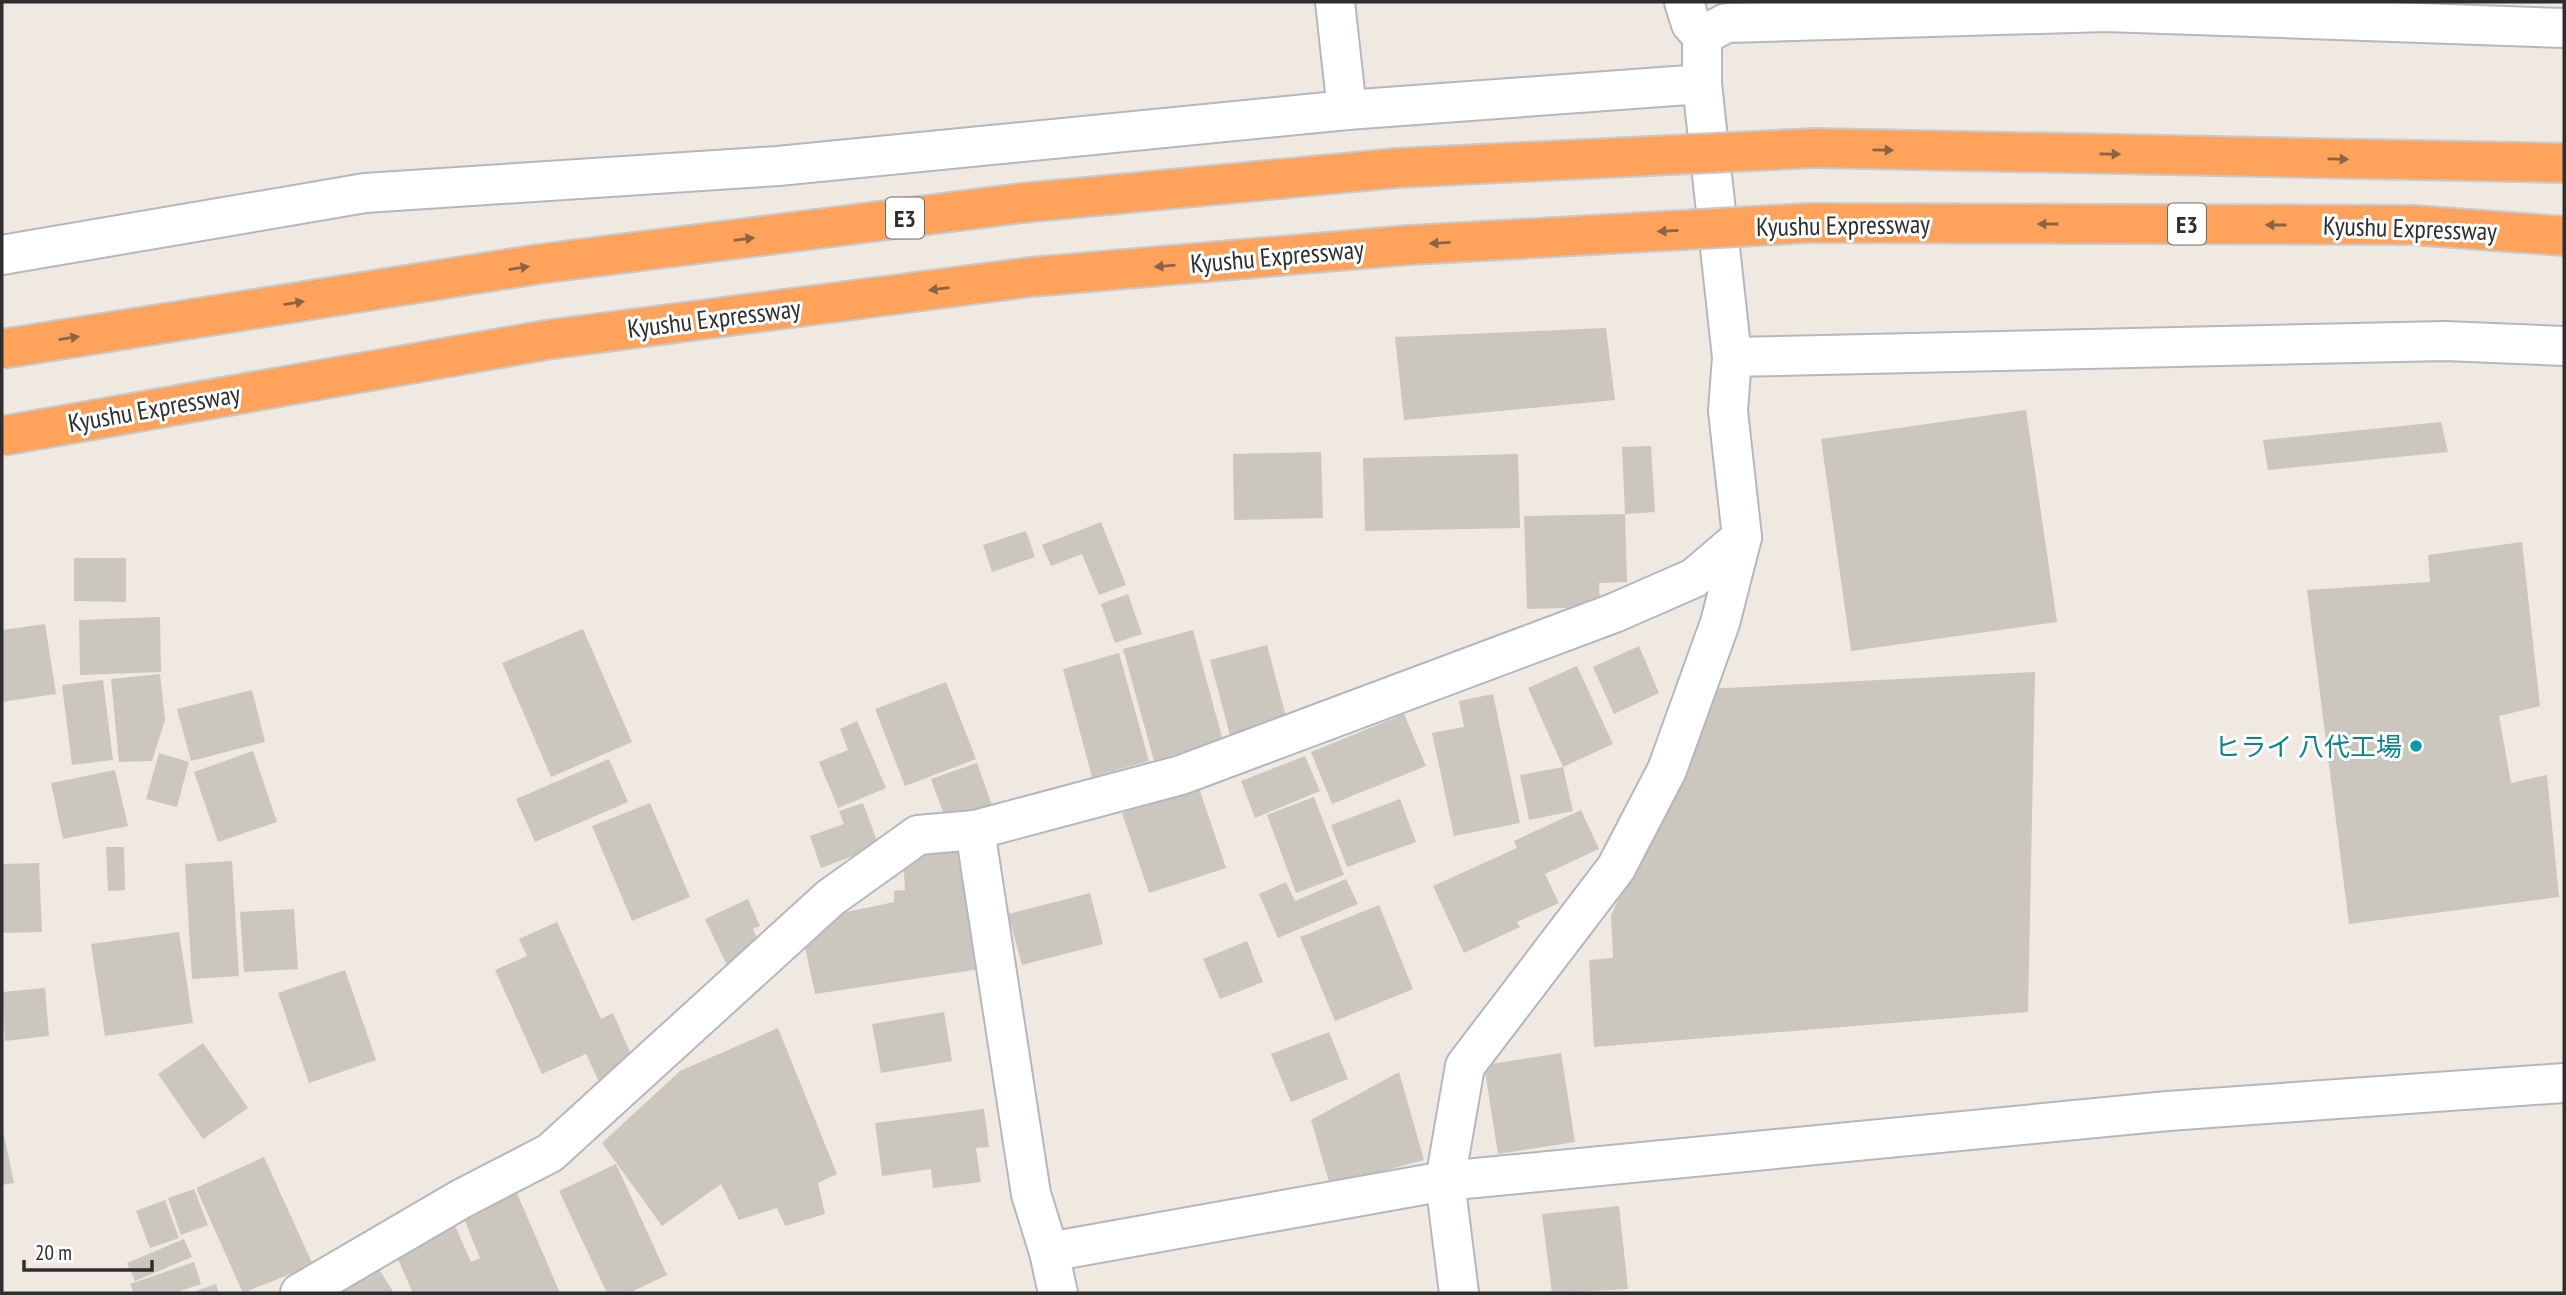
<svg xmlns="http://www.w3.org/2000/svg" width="2566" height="1295" viewBox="0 0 2566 1295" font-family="'PT Sans Narrow','Noto Sans JP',sans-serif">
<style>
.building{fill:#cbc7bf}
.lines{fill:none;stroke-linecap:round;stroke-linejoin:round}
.street-casing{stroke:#b4b7c1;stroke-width:42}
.highway-casing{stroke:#c9c9c9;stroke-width:42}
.street{stroke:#fff;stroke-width:38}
.highway{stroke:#ffa35c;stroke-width:38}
.highway-bridge-casing{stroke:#c9c9c9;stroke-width:42;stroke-linecap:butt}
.highway-bridge{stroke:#ffa35c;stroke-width:38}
.oneway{fill:#8c6343}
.culture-dot{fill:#0f9aa8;stroke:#fff;stroke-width:2.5}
.labels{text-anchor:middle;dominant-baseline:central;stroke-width:6;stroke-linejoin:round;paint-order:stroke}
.shield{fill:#fff;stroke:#6d6d6d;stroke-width:2}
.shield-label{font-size:24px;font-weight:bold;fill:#2e2e2e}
.street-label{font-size:26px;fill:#2e2e2e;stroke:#fff}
.culture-label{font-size:26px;fill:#0d838f;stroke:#fff;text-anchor:end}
</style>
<rect width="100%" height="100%" fill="#efe9e1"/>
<!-- building -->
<g class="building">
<polygon points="1606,328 1615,400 1404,420 1395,337"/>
<polygon points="2026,410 2057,622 1851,651 1821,439"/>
<polygon points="2441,422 2448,452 2268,470 2263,440"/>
<polygon points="1651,446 1655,512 1625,514 1622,447"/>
<polygon points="1321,452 1323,518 1234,520 1233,454"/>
<polygon points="1518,454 1520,528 1365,531 1363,458"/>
<polygon points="1625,514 1627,582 1599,583 1600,607 1527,609 1524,516"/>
<polygon points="1101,522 1126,585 1099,595 1082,554 1051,566 1042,545"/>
<polygon points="1026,531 1035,557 992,572 983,545"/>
<polygon points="2522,542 2540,706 2499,716 2511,783 2547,775 2559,897 2349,924 2307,590 2430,582 2428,555"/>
<polygon points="74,558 126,558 126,602 74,601"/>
<polygon points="1128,594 1142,634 1115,643 1101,604"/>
<polygon points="160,617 161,672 80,675 79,620"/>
<polygon points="45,624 56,694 2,702 2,630"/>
<polygon points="583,629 632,742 551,777 502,663"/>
<polygon points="1193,630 1223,741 1154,761 1123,649"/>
<polygon points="1267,645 1288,724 1231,739 1210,660"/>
<polygon points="1639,646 1659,693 1614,714 1593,667"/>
<polygon points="1119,653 1149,761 1092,777 1063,669"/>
<polygon points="1577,666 1613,744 1563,767 1528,688"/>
<polygon points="2035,672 2028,1012 1594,1047 1589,960 1613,958 1611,916 1707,689"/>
<polygon points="160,674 165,720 152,761 119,762 111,679"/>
<polygon points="103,680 113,760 72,765 62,685"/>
<polygon points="946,682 976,759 905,786 875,709"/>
<polygon points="252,690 265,742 191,761 177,709"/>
<polygon points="1493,694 1520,823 1454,836 1432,733 1464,727 1459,701"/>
<polygon points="1404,714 1426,766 1332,804 1311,752"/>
<polygon points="857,721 886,788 838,808 819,762 848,750 840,729"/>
<polygon points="253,751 277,822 218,842 194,772"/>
<polygon points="159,753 189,762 177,807 146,799"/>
<polygon points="1305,756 1320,791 1255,818 1241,781"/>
<polygon points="609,759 628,802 535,842 516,799"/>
<polygon points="977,763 993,808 947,823 931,779"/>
<polygon points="1563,767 1573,811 1529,820 1520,775"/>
<polygon points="115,770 128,826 63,839 51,783"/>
<polygon points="1199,788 1226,868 1149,893 1122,813"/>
<polygon points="1314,797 1344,875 1296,893 1267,815"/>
<polygon points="1400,799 1416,842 1347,867 1331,825"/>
<polygon points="650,803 690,897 632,921 592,826"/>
<polygon points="863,803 879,846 821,868 810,836 844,824 839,811"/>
<polygon points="1581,810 1599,849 1545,874 1559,903 1517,922 1520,927 1464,953 1433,886 1517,848 1514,841"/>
<polygon points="106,847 124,847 125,890 108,891"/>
<polygon points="972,850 980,969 815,994 804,942 842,913 894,902 894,891 905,890 903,855"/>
<polygon points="232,861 239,976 192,979 185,864"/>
<polygon points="39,863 42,932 2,933 2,864"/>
<polygon points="1346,879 1358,904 1278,938 1259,894 1286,882 1295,901"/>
<polygon points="1090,893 1103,944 1022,965 1008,914"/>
<polygon points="748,899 760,926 753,929 767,959 732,976 705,919"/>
<polygon points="1379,905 1413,989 1335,1021 1300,937"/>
<polygon points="294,909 298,969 244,972 240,912"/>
<polygon points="557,922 601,1019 613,1013 636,1066 599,1082 586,1054 542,1074 495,970 527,956 519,939"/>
<polygon points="179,932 193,1023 105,1036 91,944"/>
<polygon points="1247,941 1263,982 1220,999 1203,959"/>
<polygon points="345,970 376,1060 309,1083 278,993"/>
<polygon points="45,988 49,1036 5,1041 2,992"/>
<polygon points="944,1012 952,1061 881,1073 872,1024"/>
<polygon points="778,1028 837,1174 818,1183 825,1214 785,1226 777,1208 739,1220 721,1184 662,1226 602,1143 680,1071"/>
<polygon points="1329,1032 1348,1079 1291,1102 1271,1054"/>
<polygon points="203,1043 248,1108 203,1139 158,1074"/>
<polygon points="1561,1053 1575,1142 1498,1154 1484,1065"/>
<polygon points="1399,1072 1424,1160 1330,1185 1311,1120"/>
<polygon points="984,1109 989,1147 976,1148 981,1182 933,1188 931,1169 882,1176 875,1123"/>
<polygon points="2,1126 14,1183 2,1185"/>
<polygon points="264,1157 313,1265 243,1293 196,1188"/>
<polygon points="616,1164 667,1275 629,1293 607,1293 559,1191"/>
<polygon points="194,1189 208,1225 181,1235 168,1198"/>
<polygon points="516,1191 560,1293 413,1293 392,1246 452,1219 471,1262 480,1258 462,1214"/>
<polygon points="165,1200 179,1238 150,1248 136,1211"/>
<polygon points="1619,1206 1628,1289 1552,1293 1542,1214"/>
<polygon points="184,1239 192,1257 135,1281 127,1263"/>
<polygon points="194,1262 201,1284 174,1293 134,1293 130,1284"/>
<polygon points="377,1266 394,1293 332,1293"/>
<polygon points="216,1284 219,1293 190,1293"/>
</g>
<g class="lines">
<defs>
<g id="street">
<polyline points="1335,2 1347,110"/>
<polyline points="1684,2 1691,24 1702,36"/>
<polyline points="2,255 365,193 778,166 1347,110 1702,84"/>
<polyline points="1732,357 2445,341 2564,346"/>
<polyline points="975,830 1031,1194 1049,1252"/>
<polyline points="300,1293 461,1199 550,1153 830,898 918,835 975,830 1181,775 1614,613 1694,578 1742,537"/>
<polyline points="1058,1293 1049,1252 1445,1181 2168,1111 2564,1083"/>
<polyline points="1459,1293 1445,1181 1465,1066 1616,868 1667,770 1720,623 1742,537 1728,411 1732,357 1702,84 1702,36 1726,23 2106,12 2564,28"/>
</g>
<g id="highway">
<polyline points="1815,148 2564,163"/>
<polyline points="1809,223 2412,225 2564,236"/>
</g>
</defs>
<!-- street casing -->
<use href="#street" class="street-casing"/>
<!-- highway casing -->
<use href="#highway" class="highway-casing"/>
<!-- street -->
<use href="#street" class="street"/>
<!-- highway -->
<use href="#highway" class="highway"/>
<defs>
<g id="highway-bridge">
<polyline points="2,349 539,264 1022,203 1397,168 1815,148"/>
<polyline points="2,436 546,340 1030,277 1410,245 1809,223"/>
</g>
</defs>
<!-- highway-bridge casing -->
<use href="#highway-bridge" class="highway-bridge-casing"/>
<!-- highway-bridge -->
<use href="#highway-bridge" class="highway-bridge"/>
</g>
<!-- one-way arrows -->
<defs><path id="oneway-solid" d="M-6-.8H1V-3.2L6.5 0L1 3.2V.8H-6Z" transform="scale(1.75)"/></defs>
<g class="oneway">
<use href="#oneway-solid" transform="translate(1883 150) rotate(1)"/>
<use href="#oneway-solid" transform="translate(2110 154) rotate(1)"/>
<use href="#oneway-solid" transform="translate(2338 159) rotate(1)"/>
<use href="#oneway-solid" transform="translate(2048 224) rotate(-180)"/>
<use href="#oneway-solid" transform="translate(2276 225) rotate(-180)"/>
<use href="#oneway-solid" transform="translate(1668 231) rotate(177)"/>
<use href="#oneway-solid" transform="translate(744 239) rotate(-7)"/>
<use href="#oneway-solid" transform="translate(1440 243) rotate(177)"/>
<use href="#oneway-solid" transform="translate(1165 266) rotate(175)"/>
<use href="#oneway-solid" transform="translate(519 268) rotate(-9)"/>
<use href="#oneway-solid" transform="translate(939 289) rotate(173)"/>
<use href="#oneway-solid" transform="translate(294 303) rotate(-9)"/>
<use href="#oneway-solid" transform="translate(69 338) rotate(-9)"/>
</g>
<!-- markers -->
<circle class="culture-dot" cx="2416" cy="746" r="7"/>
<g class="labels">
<!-- shield labels -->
<g class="shield">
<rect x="886" y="197.5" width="38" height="41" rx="5"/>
<rect x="2168" y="203.5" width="38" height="41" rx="5"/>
</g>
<g class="shield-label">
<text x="905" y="218">E3</text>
<text x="2187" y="224">E3</text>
</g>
<!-- street labels -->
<g class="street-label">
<text transform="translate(1843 225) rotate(-1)">Kyushu Expressway</text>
<text transform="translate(2410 228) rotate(2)">Kyushu Expressway</text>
<text transform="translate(1277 256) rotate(-5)">Kyushu Expressway</text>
<text transform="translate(714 318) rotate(-7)">Kyushu Expressway</text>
<text transform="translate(154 408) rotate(-10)">Kyushu Expressway</text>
</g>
<!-- culture labels -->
<g class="culture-label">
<text x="2402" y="746">ヒライ 八代工場</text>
</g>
</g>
<!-- border -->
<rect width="2566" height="1295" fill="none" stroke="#2e2e2e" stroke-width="7"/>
<!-- scale -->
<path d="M24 1260v10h128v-10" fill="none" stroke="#2e2e2e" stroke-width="3.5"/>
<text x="35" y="1260" font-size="21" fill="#2e2e2e" stroke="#ffffff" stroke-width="5" paint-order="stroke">20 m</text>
</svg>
